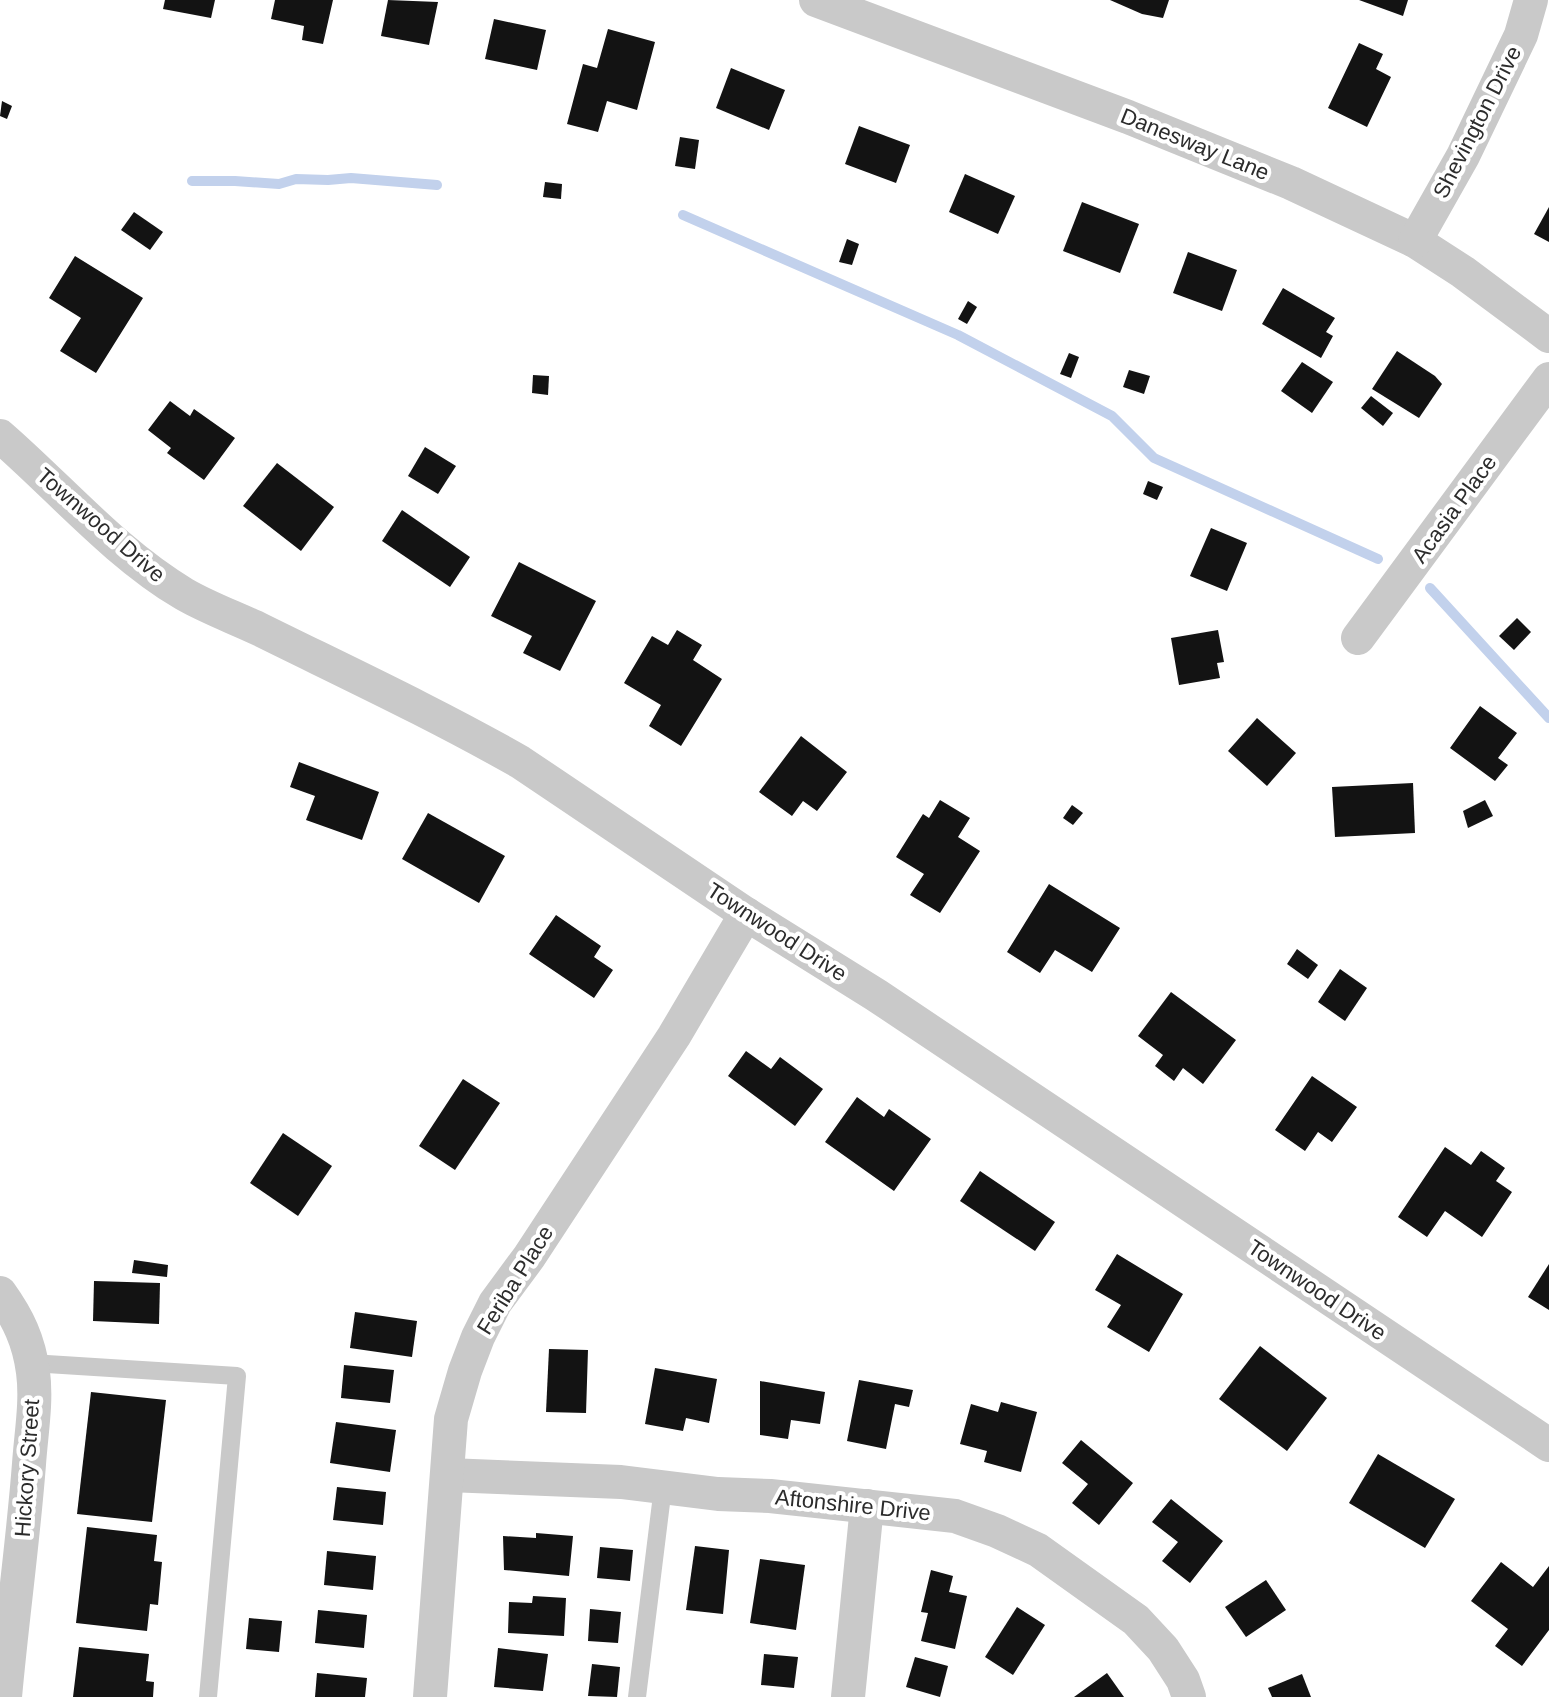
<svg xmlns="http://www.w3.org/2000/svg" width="1549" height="1697" viewBox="0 0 1549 1697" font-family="Helvetica,sans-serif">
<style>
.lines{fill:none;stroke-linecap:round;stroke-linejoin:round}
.stream{stroke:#c2d1ec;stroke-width:10}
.building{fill:#131313}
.service{stroke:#c9c9c9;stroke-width:18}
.minor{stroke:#c9c9c9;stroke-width:34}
.labels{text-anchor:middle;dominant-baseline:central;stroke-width:8;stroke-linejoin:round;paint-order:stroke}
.street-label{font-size:22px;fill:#2c2c2c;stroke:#fff}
</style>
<rect width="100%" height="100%" fill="#fff"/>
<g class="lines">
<!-- stream -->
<g class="stream">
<polyline points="192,181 235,181 279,184 296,179 328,180 351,178 437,185"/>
<polyline points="683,215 958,335 1112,416 1154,458 1378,559"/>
<polyline points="1430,588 1549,718"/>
</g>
</g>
<!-- building -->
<g class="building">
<polygon points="165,0 215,0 211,18 163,9"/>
<polygon points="275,0 333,0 323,44 302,40 304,26 271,19"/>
<polygon points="388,0 438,2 429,45 381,36"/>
<polygon points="1110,0 1169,0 1163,18 1142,14"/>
<polygon points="1359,0 1408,0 1403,16"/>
<polygon points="494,19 546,30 537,70 485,59"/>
<polygon points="608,29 655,42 637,110 607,101 598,132 567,124 583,64 597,68"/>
<polygon points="1359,43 1383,54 1376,69 1391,77 1367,127 1328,108"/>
<polygon points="731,68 785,90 769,130 716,108"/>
<polygon points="2,101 12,106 7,119 0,116"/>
<polygon points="859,126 910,145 896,183 845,164"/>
<polygon points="680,137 699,140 695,169 675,166"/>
<polygon points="965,174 1015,196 998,234 949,212"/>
<polygon points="545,182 562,184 561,199 543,197"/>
<polygon points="1082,202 1139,224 1120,273 1063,251"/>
<polygon points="1549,207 1549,242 1534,234"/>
<polygon points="134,212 163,232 150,250 121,230"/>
<polygon points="847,239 859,244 852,265 839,262"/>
<polygon points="1188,252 1237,270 1222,311 1173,293"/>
<polygon points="75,256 143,298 96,373 60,351 81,318 49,298"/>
<polygon points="1283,288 1335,318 1326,332 1333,336 1321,358 1262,324"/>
<polygon points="968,301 977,307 967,324 958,319"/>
<polygon points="1397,351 1435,376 1442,384 1419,418 1372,389"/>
<polygon points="1069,353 1079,357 1071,378 1060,374"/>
<polygon points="1302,362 1333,382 1312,413 1281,391"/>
<polygon points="1129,370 1150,376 1144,394 1123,387"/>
<polygon points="533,375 549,376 548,395 532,393"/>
<polygon points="1371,396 1393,413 1383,426 1361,408"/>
<polygon points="170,401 190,416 194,409 235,438 204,480 167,453 171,448 148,430"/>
<polygon points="425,447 456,466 438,494 408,476"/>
<polygon points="277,463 334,507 301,551 243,506"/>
<polygon points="1148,481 1163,487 1157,500 1143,494"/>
<polygon points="402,510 470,557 450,587 382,541"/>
<polygon points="1211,528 1247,543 1227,591 1190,576"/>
<polygon points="519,562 596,601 560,671 523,653 532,636 491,616"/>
<polygon points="1517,618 1531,632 1514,650 1499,636"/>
<polygon points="677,630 702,645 693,660 722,679 681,746 649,726 661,705 624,683 652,636 668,645"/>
<polygon points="1218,630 1224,662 1217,663 1220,678 1179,685 1171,638"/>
<polygon points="1480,706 1517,733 1498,758 1508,765 1495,781 1450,748"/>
<polygon points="1257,718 1296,753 1267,786 1228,751"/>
<polygon points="801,736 847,772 817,811 803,801 792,816 759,792"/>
<polygon points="299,762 379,792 362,840 306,820 315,796 290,787"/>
<polygon points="1413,783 1415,833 1335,837 1332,787"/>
<polygon points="940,800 970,818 958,837 980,851 940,913 910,895 924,874 896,857 923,814 929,818"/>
<polygon points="1485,800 1493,816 1468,828 1463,811"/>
<polygon points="1072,805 1083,813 1073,825 1063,818"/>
<polygon points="428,813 505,856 479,903 402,859"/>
<polygon points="1049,884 1120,928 1092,972 1055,950 1040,973 1007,952"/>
<polygon points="556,915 601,946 594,957 613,970 594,998 529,954"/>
<polygon points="1297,949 1318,965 1308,979 1287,964"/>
<polygon points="1340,969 1367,988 1345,1021 1318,1002"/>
<polygon points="1171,992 1236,1040 1203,1084 1183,1068 1174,1081 1155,1066 1163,1055 1138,1036"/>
<polygon points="746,1051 771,1069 780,1057 823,1089 795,1126 728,1076"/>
<polygon points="1312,1076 1357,1107 1332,1142 1318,1132 1305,1151 1275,1130"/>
<polygon points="463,1079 500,1103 455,1170 419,1146"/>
<polygon points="857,1097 884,1117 889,1109 931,1139 894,1191 825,1142"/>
<polygon points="283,1133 332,1166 298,1216 250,1183"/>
<polygon points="1445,1147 1471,1165 1481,1151 1505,1168 1496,1181 1512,1192 1482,1237 1445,1211 1427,1237 1398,1217"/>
<polygon points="980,1171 1055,1222 1035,1251 960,1201"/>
<polygon points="1117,1254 1183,1294 1149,1352 1107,1327 1121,1305 1095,1290"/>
<polygon points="134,1260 168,1265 167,1277 132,1273"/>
<polygon points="1549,1264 1549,1310 1528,1297"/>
<polygon points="94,1281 160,1283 159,1324 93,1321"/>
<polygon points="355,1312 417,1321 412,1357 350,1348"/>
<polygon points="1260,1346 1327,1398 1287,1451 1219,1399"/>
<polygon points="549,1349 588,1350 586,1413 546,1412"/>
<polygon points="344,1365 394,1370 390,1403 341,1398"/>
<polygon points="655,1368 717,1379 709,1423 686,1418 683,1431 645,1424"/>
<polygon points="859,1380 913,1390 909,1407 895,1404 886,1449 847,1441"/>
<polygon points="760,1381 825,1392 820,1424 791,1420 788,1439 760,1435"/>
<polygon points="91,1392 166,1400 152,1522 77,1514"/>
<polygon points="1001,1402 1037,1412 1021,1472 984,1462 987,1451 960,1444 971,1404 998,1412"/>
<polygon points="336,1422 396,1430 390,1472 330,1463"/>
<polygon points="1081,1440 1133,1483 1099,1525 1072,1503 1088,1484 1062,1463"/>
<polygon points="1378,1454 1455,1499 1425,1548 1349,1503"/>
<polygon points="337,1487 386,1492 383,1525 333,1520"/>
<polygon points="1171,1499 1223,1541 1190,1583 1162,1561 1178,1542 1152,1522"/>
<polygon points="87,1527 157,1535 154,1561 162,1562 158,1605 150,1604 147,1631 76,1623"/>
<polygon points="536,1533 573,1536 569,1576 504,1570 503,1536 536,1538"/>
<polygon points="695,1546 729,1550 723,1614 686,1610"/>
<polygon points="600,1547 633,1550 630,1581 597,1578"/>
<polygon points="327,1551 376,1556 373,1590 324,1585"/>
<polygon points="760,1559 805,1565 796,1630 750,1623"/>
<polygon points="1501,1562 1533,1587 1549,1566 1549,1630 1522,1666 1495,1646 1508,1629 1471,1601"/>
<polygon points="931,1570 953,1576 949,1592 967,1596 955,1649 921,1641 928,1613 921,1612"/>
<polygon points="1266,1580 1286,1610 1246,1637 1225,1607"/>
<polygon points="533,1596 566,1598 564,1636 508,1633 509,1602 532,1603"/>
<polygon points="1017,1607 1045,1625 1013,1675 985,1657"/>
<polygon points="590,1609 621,1612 618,1643 588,1641"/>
<polygon points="318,1610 367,1615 364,1648 315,1643"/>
<polygon points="249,1618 282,1621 279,1652 246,1649"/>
<polygon points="79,1647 149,1654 146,1681 154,1682 153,1697 73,1697"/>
<polygon points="498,1648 548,1654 543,1691 494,1687"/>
<polygon points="764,1654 798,1657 794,1688 761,1685"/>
<polygon points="915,1657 948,1666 940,1697 906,1687"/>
<polygon points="592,1664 620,1667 617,1697 588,1696"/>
<polygon points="317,1673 367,1678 365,1697 315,1697"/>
<polygon points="1107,1673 1124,1697 1074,1697"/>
<polygon points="1302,1674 1311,1697 1272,1697 1268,1688"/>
</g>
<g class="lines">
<!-- service -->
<g class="service">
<polyline points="31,1363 237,1376 208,1697"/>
<polyline points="637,1697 663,1487"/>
</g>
<!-- minor -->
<g class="minor">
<polyline points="816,0 1128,117 1291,183 1415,241 1463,272 1549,336"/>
<polyline points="1415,241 1463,156 1521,35 1531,0"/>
<path d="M0,436C60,488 115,553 184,594C208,608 236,618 261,630C348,673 436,714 520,762L746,914L876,995L1549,1445"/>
<polyline points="1358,638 1549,379"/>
<path d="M0,1293C18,1318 29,1341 33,1372C37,1402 31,1434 29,1464C23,1542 12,1619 5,1697"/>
<polyline points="448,1475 621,1482 718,1494 770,1496 955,1516 997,1531 1038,1550 1136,1620 1163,1649 1183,1680 1189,1697"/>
<polyline points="430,1697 451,1419 465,1371 478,1337 495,1303 529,1257 674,1036 746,914"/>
<polyline points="848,1697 867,1506"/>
</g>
</g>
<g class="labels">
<!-- street labels -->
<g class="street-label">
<text transform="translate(1477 122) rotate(-63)">Shevington Drive</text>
<text transform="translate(1195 144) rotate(22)">Danesway Lane</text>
<text transform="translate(1454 509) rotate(-54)">Acasia Place</text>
<text transform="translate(101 525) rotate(41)">Townwood Drive</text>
<text transform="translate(777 932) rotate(33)">Townwood Drive</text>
<text transform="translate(515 1280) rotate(-58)">Feriba Place</text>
<text transform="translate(1317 1290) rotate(34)">Townwood Drive</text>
<text transform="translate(27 1468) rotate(-86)">Hickory Street</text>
<text transform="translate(853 1505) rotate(6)">Aftonshire Drive</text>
</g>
</g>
</svg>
